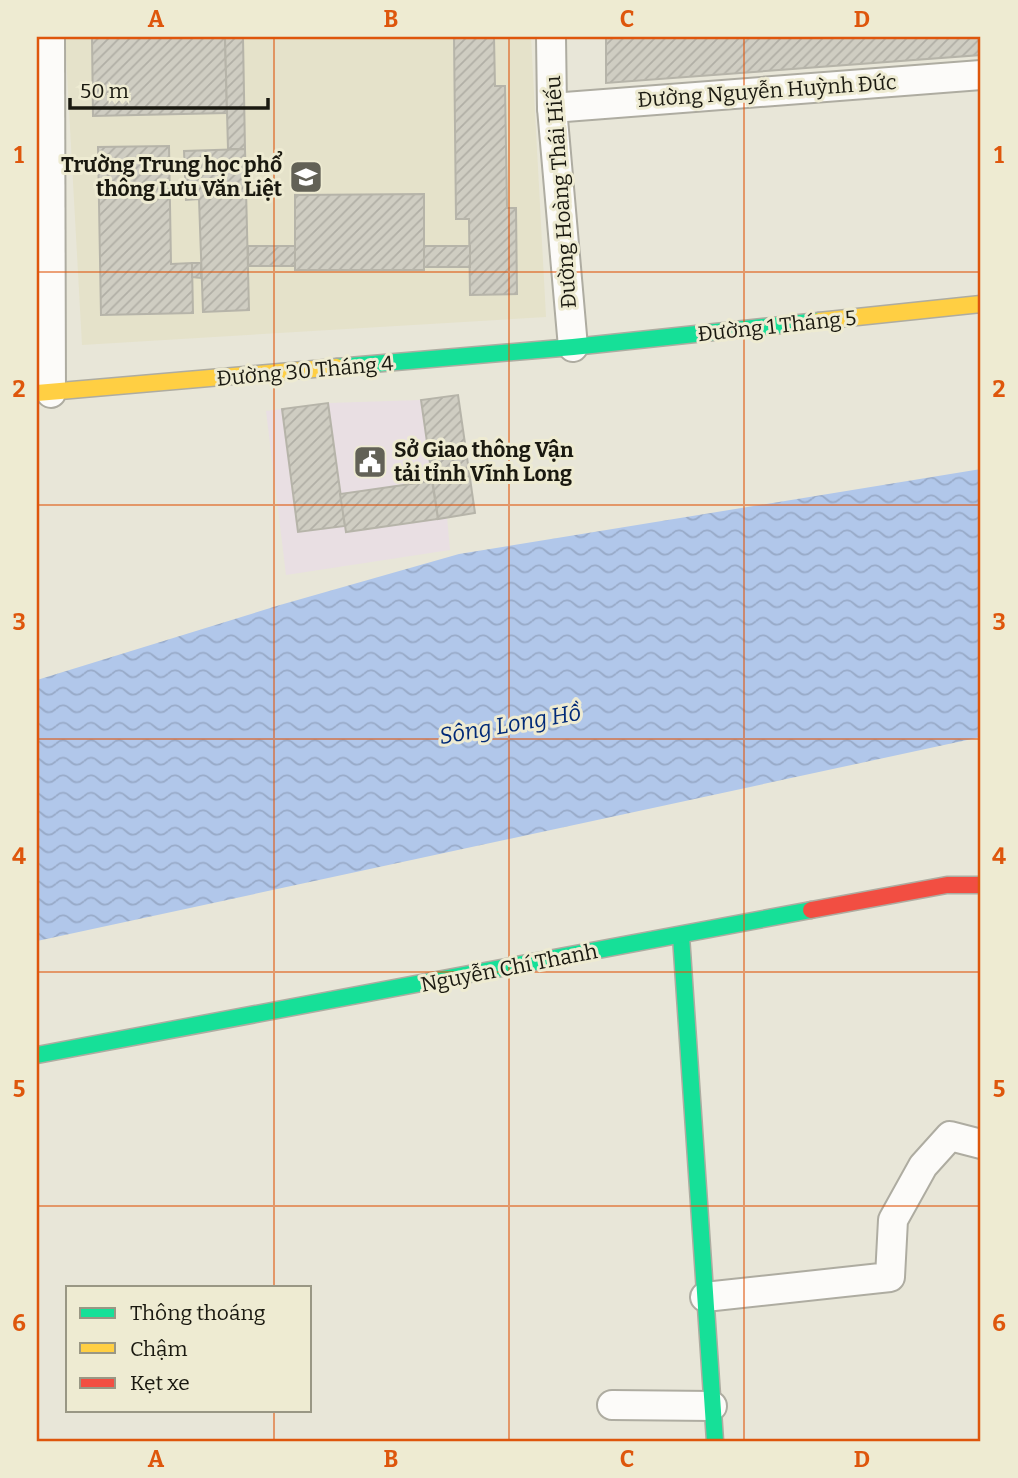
<svg xmlns="http://www.w3.org/2000/svg" width="1018" height="1478" viewBox="0 0 1018 1478" font-family="Bitter,serif">
<style>
.commercial{fill:#e9dfe3}
.built{fill:#e5e2ca}
.water{fill:url(#water-waves)}
.building{fill:url(#building-hatch);stroke:#b6b4a9;stroke-width:2}
.lines{fill:none;stroke-linecap:round;stroke-linejoin:round}
.street-casing{stroke:#aeaca1;stroke-width:32}
.fast-casing{stroke:#aeaca1;stroke-width:19}
.slow-casing{stroke:#aeaca1;stroke-width:19}
.jam-casing{stroke:#aeaca1;stroke-width:19}
.street{stroke:#fcfbf9;stroke-width:28}
.fast{stroke:#16e098;stroke-width:16}
.slow{stroke:#ffcf43;stroke-width:16}
.jam{stroke:#f24e42;stroke-width:16}
.grid{fill:none;stroke:#de560c;stroke-width:2;stroke-opacity:0.55}
.labels{text-anchor:middle;dominant-baseline:central;stroke-width:6;stroke-linejoin:round;paint-order:stroke}
.street-label{font-size:21px;fill:#1a1910;stroke:#eeebd2}
.poi-label{font-size:21px;font-weight:bold;fill:#1a1910;stroke:#eeebd2;text-anchor:end}
.water-label{font-size:23px;font-style:italic;fill:#012a78;stroke:#eeebd2}
.neatline{fill:none;stroke:#de560c;stroke-width:2.5}
.grid-label{font-size:23px;text-anchor:middle;font-weight:bold;fill:#de560c}
</style>
<defs>
<pattern id="water-waves" width="16" height="10" patternUnits="userSpaceOnUse" patternTransform="scale(1.75)"><rect width="16" height="10" fill="#b1c7ea"/><path d="M0 5q4-4 8 0t8 0" fill="none" stroke="#98aac8"/></pattern>
<pattern id="building-hatch" width="6" height="6" patternUnits="userSpaceOnUse" patternTransform="scale(1.75)"><rect width="6" height="6" fill="#cfcdc2"/><path d="M-1 1l2-2M0 6l6-6M5 7l2-2" fill="none" stroke="#b1afa6"/></pattern>
</defs>
<rect width="100%" height="100%" fill="#e8e6d8"/>
<!-- commercial -->
<polygon class="commercial" points="458,395 475,513 447,517 450,550 286,575 266,411 328,403 421,400"/>
<!-- built -->
<polygon class="built" points="65,37 531,37 546,317 82,345"/>
<!-- water -->
<polygon class="water" points="981,469 981,737 37,941 37,680 280,605 459,554"/>
<!-- building -->
<g class="building">
<polygon points="92,37 225,37 227,113 93,116"/>
<polygon points="225,37 259,37 243,38 245,149 228,149"/>
<polygon points="454,37 494,37 495,86 505,86 507,208 516,208 517,294 470,295 469,219 456,219"/>
<polygon points="606,37 981,37 981,55 606,83"/>
<polygon points="169,146 171,264 192,263 193,313 101,315 98,147"/>
<polygon points="245,149 249,310 203,312 199,199 186,200 184,151"/>
<polygon points="424,194 424,270 295,270 295,195"/>
<rect x="248" y="246" width="47" height="20"/>
<rect x="424" y="246" width="46" height="21"/>
<polygon points="192,263 201,263 201,278 192,277"/>
<polygon points="458,395 475,513 438,519 421,400"/>
<polygon points="328,403 345,526 298,532 282,409"/>
<polygon points="432,481 438,519 346,532 340,494"/>
</g>
<g class="lines">
<defs>
<g id="street">
<polyline points="50,37 51,393"/>
<polyline points="551,37 552,108 573,347"/>
<polyline points="552,108 981,75"/>
<polyline points="705,1297 890,1277 893,1220 923,1166 950,1136 981,1144"/>
<polyline points="612,1405 712,1406"/>
</g>
<g id="fast">
<polyline points="337,367 573,347 819,321"/>
<polyline points="681,936 715,1441"/>
<polyline points="37,1055 811,910"/>
</g>
<g id="slow">
<polyline points="819,321 981,304"/>
<polyline points="37,393 337,367"/>
</g>
<polyline id="jam" points="811,910 947,885 981,885"/>
</defs>
<!-- street casing -->
<use href="#street" class="street-casing"/>
<!-- fast casing -->
<use href="#fast" class="fast-casing"/>
<!-- slow casing -->
<use href="#slow" class="slow-casing"/>
<!-- jam casing -->
<use href="#jam" class="jam-casing"/>
<!-- street -->
<use href="#street" class="street"/>
<!-- fast -->
<use href="#fast" class="fast"/>
<!-- slow -->
<use href="#slow" class="slow"/>
<!-- jam -->
<use href="#jam" class="jam"/>
</g>
<!-- grid -->
<path class="grid" d="M274,37V1287M509,37V1441M744,37V1441M37,272H981M37,505H981M37,739H981M37,972H981M37,1206H981M274,1410V1441"/>
<!-- icons -->
<defs>
<symbol id="school-square" viewBox="-11 -11 22 22"><rect x="-9" y="-9" width="18" height="18" rx="4" fill="#626156" stroke="#eeebd2"/><path d="M0-5L7-2L0 1L-7-2ZM-4 1L0 2.5L4 1V4Q0 6-4 4Z" fill="#fff"/></symbol>
<symbol id="civic-square" viewBox="-11 -11 22 22"><rect x="-9" y="-9" width="18" height="18" rx="4" fill="#626156" stroke="#eeebd2"/><path d="M-.6-6.5H3V-4.5H.6V-3L4-1V1h2V6H-6V1h2V-1L-.6-3ZM-1.2 2.5V6h2.4V2.5Z" fill="#fff"/></symbol>
</defs>
<g fill-rule="evenodd">
<use href="#school-square" x="287" y="158" width="38" height="38"/>
<use href="#civic-square" x="351" y="443" width="38" height="38"/>
</g>
<g class="labels">
<!-- street labels -->
<g class="street-label">
<text transform="translate(767 91) rotate(-4)">Đường Nguyễn Huỳnh Đức</text>
<text transform="translate(561 192) rotate(-94)">Đường Hoàng Thái Hiếu</text>
<text transform="translate(777 326) rotate(-6)">Đường 1 Tháng 5</text>
<text transform="translate(305 371) rotate(-5)">Đường 30 Tháng 4</text>
<text transform="translate(509 968) rotate(-11)">Nguyễn Chí Thanh</text>
</g>
<!-- poi labels -->
<g class="poi-label">
<text x="282" y="165">Trường Trung học phổ<tspan x="282" dy="24">thông Lưu Văn Liệt</tspan></text>
<text x="394" y="450" text-anchor="start">Sở Giao thông Vận<tspan x="394" dy="24">tải tỉnh Vĩnh Long</tspan></text>
</g>
<!-- water labels -->
<g class="water-label">
<text transform="translate(510 724) rotate(-10)">Sông Long Hồ</text>
</g>
</g>
<!-- border -->
<rect width="1018" height="1478" fill="none" stroke="#eeebd2" stroke-width="77"/>
<!-- legend -->
<rect x="66" y="1286" width="245" height="126" fill="#eeebd2" stroke="#999784" stroke-width="2"/>
<rect x="80" y="1308" width="35" height="10" fill="#16e098" stroke="#999784" stroke-width="2"/>
<text x="130" y="1320" font-size="21" fill="#1a1910">Thông thoáng</text>
<rect x="80" y="1343" width="35" height="10" fill="#ffcf43" stroke="#999784" stroke-width="2"/>
<text x="130" y="1356" font-size="21" fill="#1a1910">Chậm</text>
<rect x="80" y="1378" width="35" height="10" fill="#f24e42" stroke="#999784" stroke-width="2"/>
<text x="130" y="1390" font-size="21" fill="#1a1910">Kẹt xe</text>
<!-- scale -->
<path d="M70 98v10h198v-10" fill="none" stroke="#1a1910" stroke-width="3.5"/>
<text x="80" y="98" font-size="21" fill="#1a1910" stroke="#eeebd2" stroke-width="5" paint-order="stroke">50 m</text>
<rect x="38" y="38" width="941" height="1402" class="neatline"/>
<g class="grid-label">
<text x="156" y="27">A</text>
<text x="391" y="27">B</text>
<text x="627" y="27">C</text>
<text x="862" y="27">D</text>
<text x="19" y="163">1</text>
<text x="999" y="163">1</text>
<text x="19" y="397">2</text>
<text x="999" y="397">2</text>
<text x="19" y="630">3</text>
<text x="999" y="630">3</text>
<text x="19" y="864">4</text>
<text x="999" y="864">4</text>
<text x="19" y="1097">5</text>
<text x="999" y="1097">5</text>
<text x="19" y="1331">6</text>
<text x="999" y="1331">6</text>
<text x="156" y="1467">A</text>
<text x="391" y="1467">B</text>
<text x="627" y="1467">C</text>
<text x="862" y="1467">D</text>
</g>
</svg>
